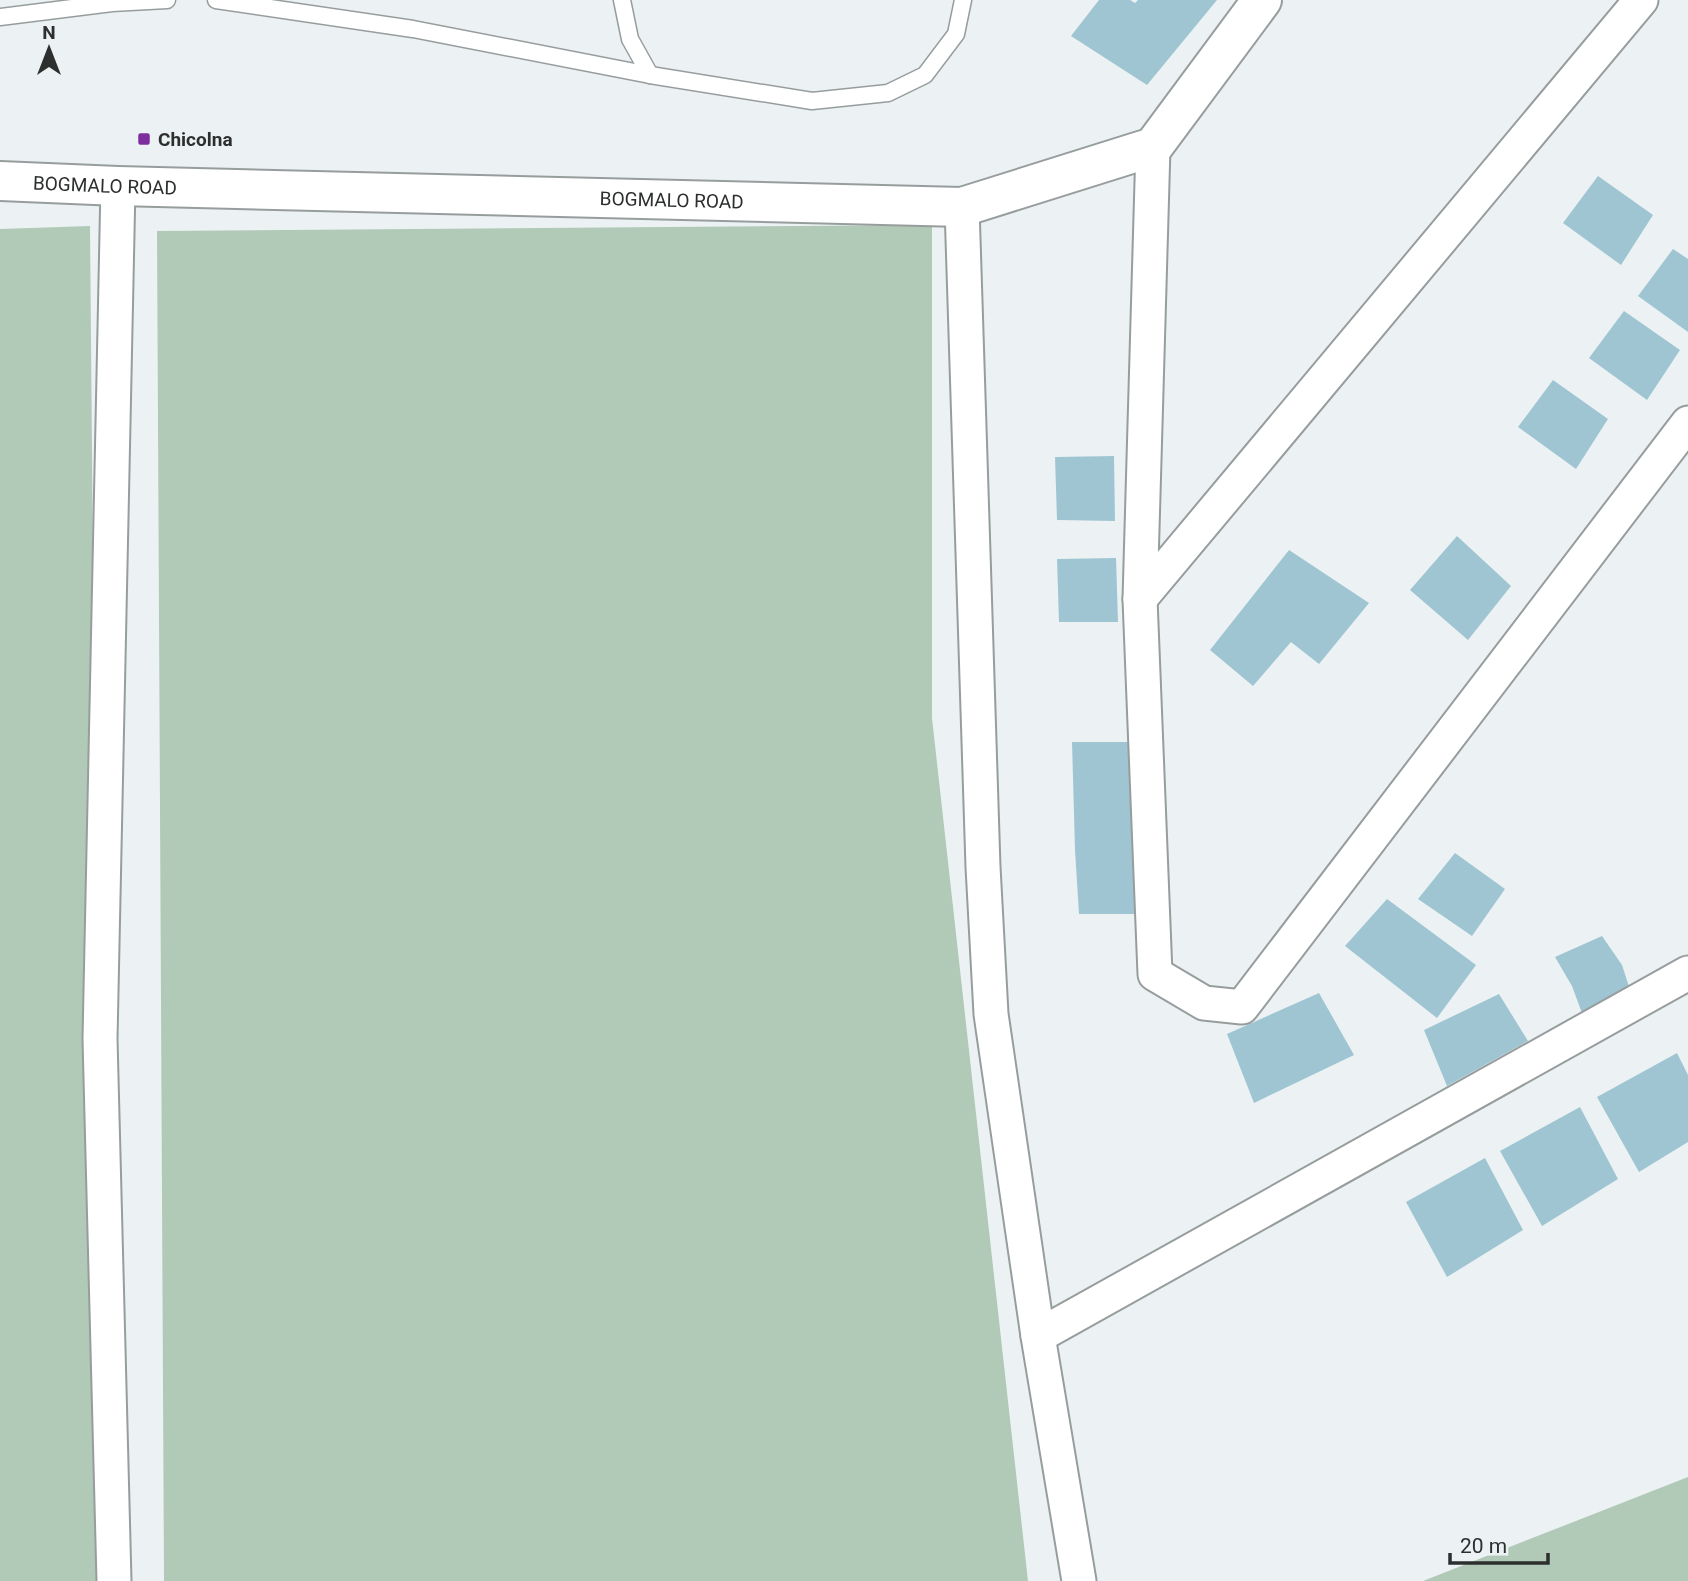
<svg xmlns="http://www.w3.org/2000/svg" width="1688" height="1581" viewBox="0 0 1688 1581" font-family="Roboto,sans-serif">
<style>
.green{fill:#b1c9b7}
.building{fill:#9fc5d3}
.lines{fill:none;stroke-linecap:round;stroke-linejoin:round}
.lane-casing{stroke:#979d9d;stroke-width:19}
.street-casing{stroke:#979d9d;stroke-width:37}
.secondary-casing{stroke:#979d9d;stroke-width:42}
.lane{stroke:#fff;stroke-width:16}
.street{stroke:#fff;stroke-width:33}
.secondary{stroke:#fff;stroke-width:38}
.poi-dot{fill:#7d2d9d;stroke:#ecf2f3;stroke-width:2.5}
.labels{text-anchor:middle;dominant-baseline:central;stroke-width:5;stroke-linejoin:round;paint-order:stroke}
.poi-label{font-size:19px;font-weight:bold;fill:#2d2f2f;stroke:#ecf2f3;text-anchor:start}
.street-label{font-size:19px;fill:#2d2f2f;stroke:#ecf2f3}
</style>
<rect width="100%" height="100%" fill="#ecf2f3"/>
<!-- green -->
<g class="green">
<polygon points="932,225 932,718 1028,1581 164,1581 157,231"/>
<polygon points="90,226 102,1581 0,1581 0,229"/>
<polygon points="1688,1477 1688,1581 1423,1581"/>
</g>
<!-- building -->
<g class="building">
<polygon points="1099,0 1130,0 1135,3 1138,0 1217,0 1147,85 1071,36"/>
<polygon points="1598,176 1653,215 1621,265 1563,223"/>
<polygon points="1673,249 1688,259 1688,332 1638,296"/>
<polygon points="1624,311 1680,350 1647,400 1589,358"/>
<polygon points="1553,380 1608,419 1576,469 1518,427"/>
<polygon points="1114,456 1115,521 1057,520 1055,457"/>
<polygon points="1457,536 1511,586 1468,640 1410,590"/>
<polygon points="1289,550 1369,603 1319,664 1291,642 1253,686 1210,650"/>
<polygon points="1116,558 1118,622 1059,622 1057,559"/>
<polygon points="1072,742 1130,742 1136,914 1079,914 1075,850"/>
<polygon points="1455,853 1505,889 1472,936 1418,899"/>
<polygon points="1387,899 1476,965 1437,1018 1345,946"/>
<polygon points="1602,936 1622,965 1633,999 1586,1024 1572,986 1555,957"/>
<polygon points="1319,993 1354,1055 1254,1103 1227,1034"/>
<polygon points="1499,994 1528,1041 1447,1086 1424,1030"/>
<polygon points="1677,1053 1688,1075 1688,1142 1639,1172 1597,1097"/>
<polygon points="1580,1107 1618,1179 1542,1226 1500,1151"/>
<polygon points="1485,1158 1523,1230 1447,1277 1406,1202"/>
</g>
<g class="lines">
<defs>
<g id="lane">
<polyline points="216,0 413,29 650,75 812,101 888,93 925,75 956,34 963,0"/>
<polyline points="622,0 630,39 650,75"/>
<polyline points="0,17 112,3 167,0"/>
</g>
<g id="street">
<polyline points="1153,147 1140,599 1155,974 1204,1003 1242,1007 1688,423"/>
<polyline points="962,207 983,867 991,1014 1038,1336 1079,1581"/>
<polyline points="1140,599 1641,0"/>
<polyline points="1038,1336 1688,973"/>
<polyline points="114,1581 100,1039 118,186"/>
</g>
<g id="secondary">
<path id="s1" d="M0,181L118,186L962,207L1153,147L1262,0"/>
</g>
</defs>
<!-- lane casing -->
<use href="#lane" class="lane-casing"/>
<!-- street casing -->
<use href="#street" class="street-casing"/>
<!-- secondary casing -->
<use href="#secondary" class="secondary-casing"/>
<!-- lane -->
<use href="#lane" class="lane"/>
<!-- street -->
<use href="#street" class="street"/>
<!-- secondary -->
<use href="#secondary" class="secondary"/>
</g>
<!-- markers -->
<rect class="poi-dot" x="137" y="132" width="14" height="14" rx="3.5"/>
<g class="labels">
<!-- poi labels -->
<g class="poi-label">
<text x="158" y="139">Chicolna</text>
</g>
<!-- street labels -->
<g class="street-label">
<text stroke="none"><textPath href="#s1" startOffset="105">BOGMALO ROAD</textPath></text>
<text stroke="none"><textPath href="#s1" startOffset="672">BOGMALO ROAD</textPath></text>
</g>
</g>
<!-- north arrow -->
<g transform="translate(49 49)" stroke="#ecf2f3" stroke-width="5" paint-order="stroke">
<path d="M0-5L12 26L0 18L-12 26Z" fill="#2d2f2f"/>
<text y="-10" font-size="19" font-weight="bold" text-anchor="middle" fill="#2d2f2f">N</text>
</g>
<!-- scale -->
<path d="M1450 1553v10h98v-10" fill="none" stroke="#2d2f2f" stroke-width="3.5"/>
<text x="1460" y="1553" font-size="21" fill="#2d2f2f" stroke="#ecf2f3" stroke-width="5" paint-order="stroke">20 m</text>
</svg>
